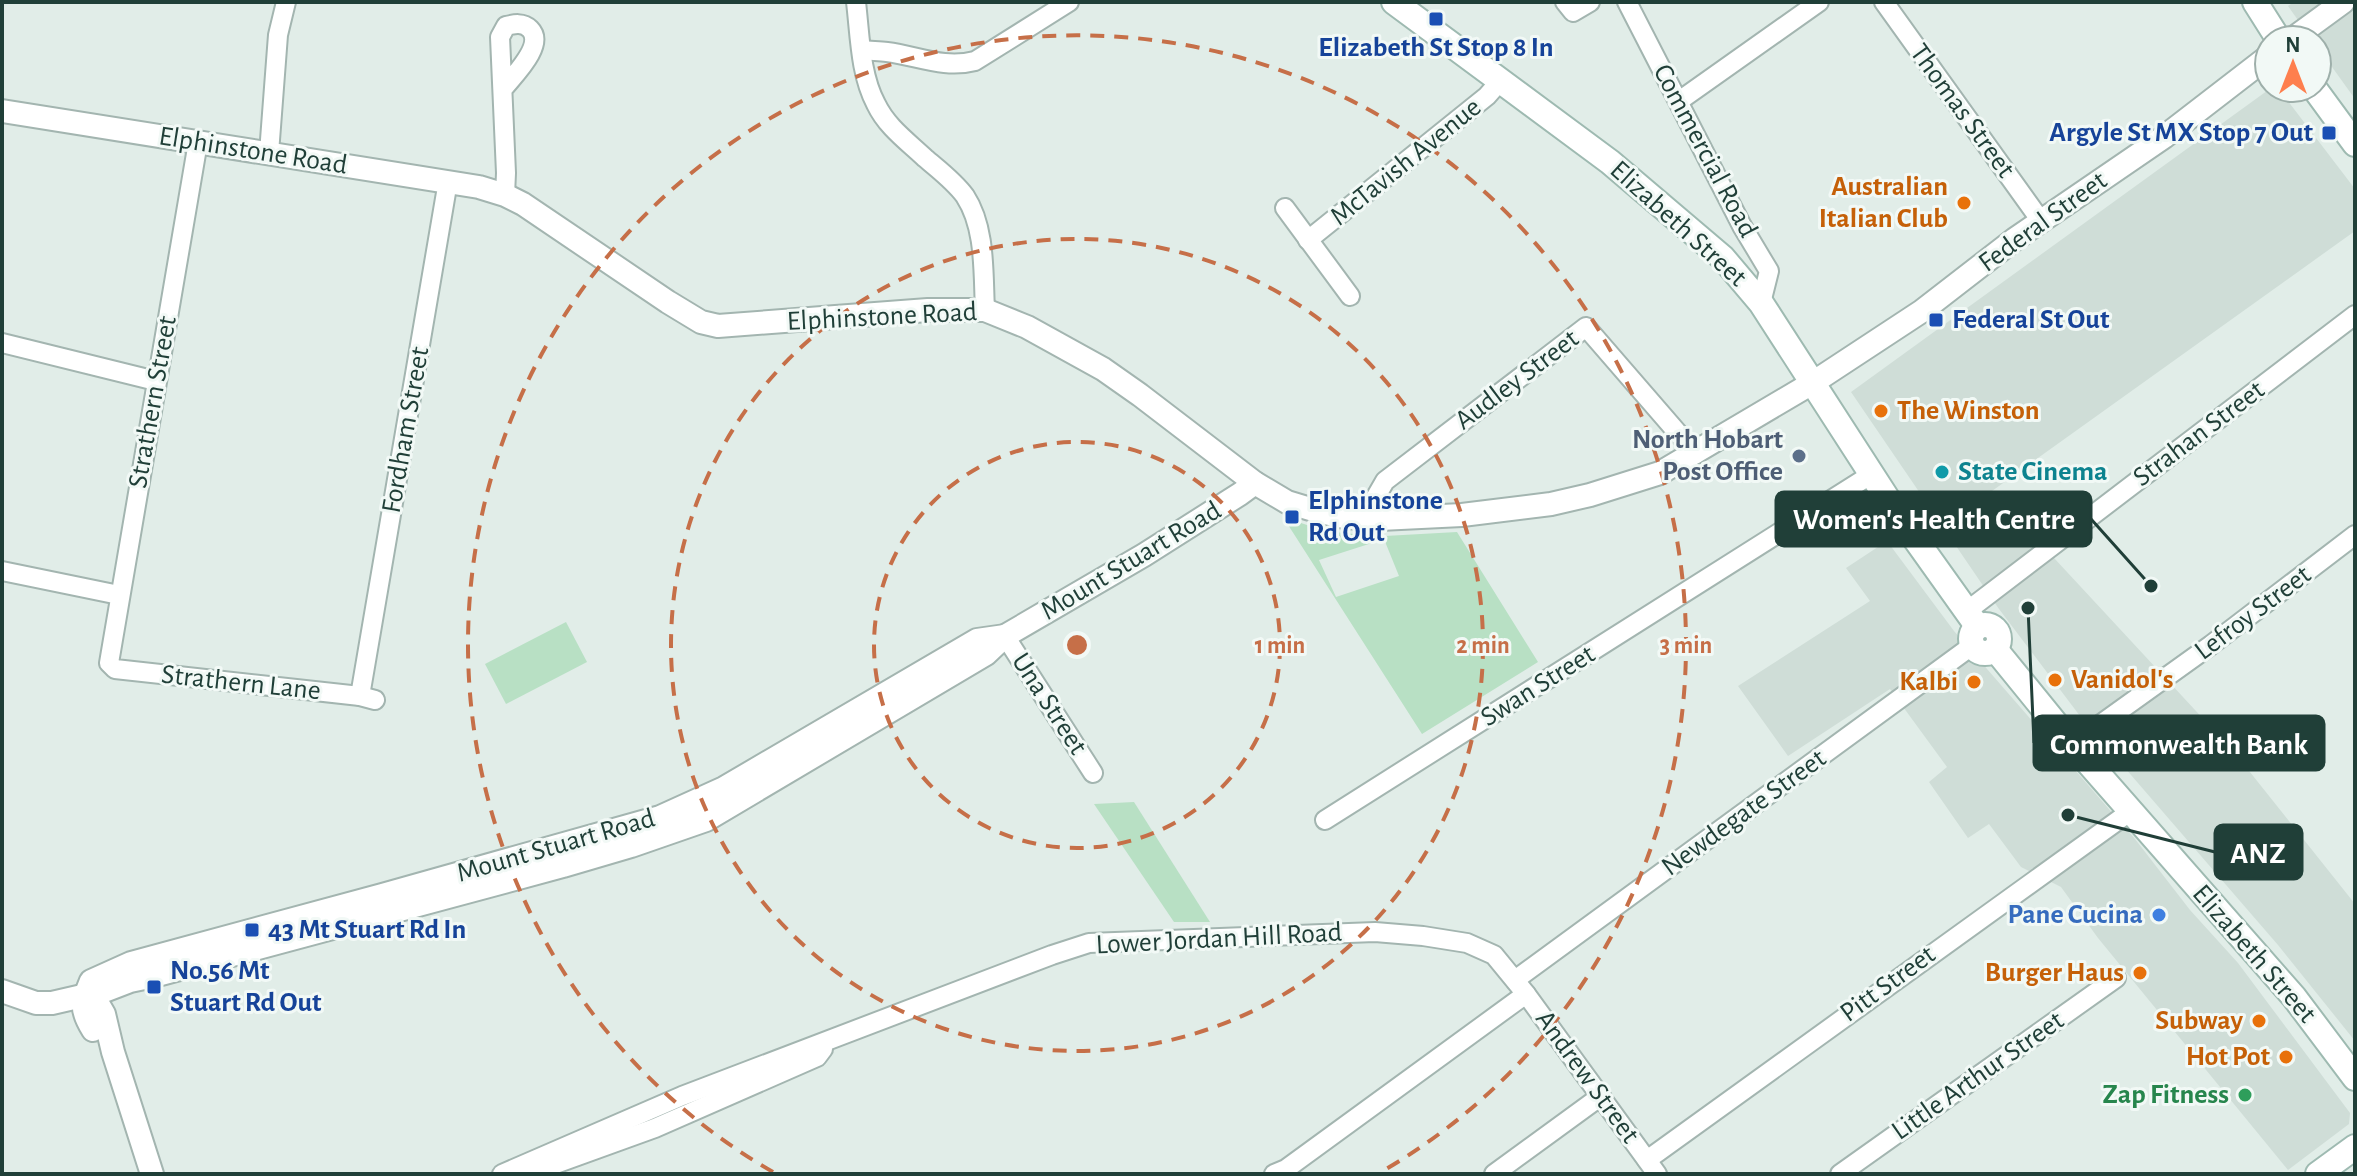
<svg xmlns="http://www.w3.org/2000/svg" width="2357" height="1176" viewBox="0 0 2357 1176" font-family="'Alegreya Sans',sans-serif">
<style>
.built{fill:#cfddd7}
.green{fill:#b8e0c4}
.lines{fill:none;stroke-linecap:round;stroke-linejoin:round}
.minor-casing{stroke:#a3b5b0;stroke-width:22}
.tertiary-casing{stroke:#a3b5b0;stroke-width:26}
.secondary-casing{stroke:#9ebab1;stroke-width:28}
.minor{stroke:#fff;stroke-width:18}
.tertiary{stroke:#fff;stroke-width:22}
.secondary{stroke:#fff;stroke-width:24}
.ring{fill:none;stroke:#c66f48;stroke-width:4;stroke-dasharray:14 10}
.transit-dot{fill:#1a4fb4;stroke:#f2f9f6;stroke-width:3}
.food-dot{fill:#e8710a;stroke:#f2f9f6;stroke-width:3}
.service-dot{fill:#5c6f8a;stroke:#f2f9f6;stroke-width:3}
.culture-dot{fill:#0f9aa8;stroke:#f2f9f6;stroke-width:3}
.shop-dot{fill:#3f7fe0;stroke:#f2f9f6;stroke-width:3}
.leisure-dot{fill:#2e9e5b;stroke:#f2f9f6;stroke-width:3}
.labels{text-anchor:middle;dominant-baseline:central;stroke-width:6;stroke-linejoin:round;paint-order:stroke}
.transit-label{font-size:28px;font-weight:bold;fill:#164399;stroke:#f2f9f6;text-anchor:start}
.street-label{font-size:28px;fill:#203f38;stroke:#f2f9f6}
.food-label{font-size:28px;font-weight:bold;fill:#c56008;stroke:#f2f9f6;text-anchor:end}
.service-label{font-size:28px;font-weight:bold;fill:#4e5e75;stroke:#f2f9f6;text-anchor:end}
.culture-label{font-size:28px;font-weight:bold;fill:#0d838f;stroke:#f2f9f6;text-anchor:start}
.shop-label{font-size:28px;font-weight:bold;fill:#366cbe;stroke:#f2f9f6;text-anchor:end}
.leisure-label{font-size:28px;font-weight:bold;fill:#27864d;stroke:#f2f9f6;text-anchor:end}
.centre{fill:#c66f48;stroke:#f2f9f6;stroke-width:4}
.ring-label{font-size:24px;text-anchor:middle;font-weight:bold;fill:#c66f48;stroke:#f2f9f6;stroke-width:6;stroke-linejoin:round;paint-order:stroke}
.leader{fill:none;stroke:#203f38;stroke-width:3}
.callout-dot{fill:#203f38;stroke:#f2f9f6;stroke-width:3}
.callout{fill:#203f38;stroke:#203f38;stroke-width:3}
.callout-label{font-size:30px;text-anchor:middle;font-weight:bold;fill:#fff}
</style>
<rect width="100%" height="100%" fill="#e1ede8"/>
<!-- built -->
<g class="built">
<polygon points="2294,2 2355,2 2355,99 2317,46 2317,40 2312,40 2288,6"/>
<polygon points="2271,88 2278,88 2355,189 2355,231 1992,491 2234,752 2355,904 2355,1041 2278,945 2080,716 1999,609 1851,392"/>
<polygon points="1887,541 1954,631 2135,839 2190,910 2238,963 2350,1113 2349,1124 2288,1170 2098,938 2061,887 2021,867 1989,824 1968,838 1929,782 1947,767 1890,689 1788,756 1738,686 1870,601 1846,568"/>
</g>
<!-- green -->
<g class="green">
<polygon points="1283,517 1325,531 1373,536 1372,543 1319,560 1336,597 1399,576 1386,544 1385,536 1457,532 1538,662 1422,734"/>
<polygon points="566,622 587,662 506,704 485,664"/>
<polygon points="1134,802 1210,922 1174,922 1094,804"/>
</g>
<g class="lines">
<defs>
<g id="minor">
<path d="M856,2C860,35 860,74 876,104C887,127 907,141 925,158C939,170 954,181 965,196C986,228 983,273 985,310"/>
<polyline points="1565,2 1573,12 1590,2"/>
<polyline points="1627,2 1742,226 1769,271 1761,303"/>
<polyline points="1884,2 2041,221"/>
<path d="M862,50C870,51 879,51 887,52C918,56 944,69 975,61L1069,2"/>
<path d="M503,89C513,76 546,45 530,29C523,22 514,24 506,26L500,37L506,173L505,195"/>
<polyline points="1679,101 1819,2"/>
<polyline points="198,142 109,663 115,669 360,696 375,700"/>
<polyline points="269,153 278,35 286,2"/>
<polyline points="1285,208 1350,296"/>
<polyline points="1308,240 1487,96 1501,80"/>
<polyline points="2,343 156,381"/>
<polyline points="1372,519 1374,500 1385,481 1586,327 1696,454"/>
<polyline points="2,571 119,595"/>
<polyline points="1967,611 2355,315"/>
<polyline points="1005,636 1093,773"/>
<polyline points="360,696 448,181"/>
<polyline points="2073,744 2211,645 2355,535"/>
<polyline points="1325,820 1872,474"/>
<polyline points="1515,980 1973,645"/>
<polyline points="1647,1160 2131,811"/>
<polyline points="523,1170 547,1167 655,1128 817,1057 823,1049"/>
<polyline points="502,1174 682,1096 1052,955 1089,943 1375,932 1423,936 1467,943 1494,955 1526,994 1657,1174"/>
<polyline points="1274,1174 1286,1169 1526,994"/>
<polyline points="1494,1174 1601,1096"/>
<polyline points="1840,1174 2116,978"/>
</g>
<g id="tertiary">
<polyline points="2291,40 2343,2"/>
<polyline points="2,111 479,187 505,195 523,204 668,302 701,322 718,326 928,310 985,310 1027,327 1103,369 1140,395 1255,483 1287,502 1320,512 1344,517 1380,519 1462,515 1551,504 1590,495 1660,473 1814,382 1922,311 2015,239 2164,137 2269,56"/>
<polyline points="2,991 36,1003 52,1003 104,991 130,981 154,976 563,866 631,846 706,820 986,654 1005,636 1144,555 1240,494 1255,483"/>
<polyline points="85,995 97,1002 104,1014 113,1052 152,1174"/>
<path d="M93,1030C80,1009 82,1003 91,981L131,963L382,895L660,817L724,788L977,640L1005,636"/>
</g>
<g id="secondary">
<polyline points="1394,2 1610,162 1723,258 1761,303 1896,512 1978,627"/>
<polyline points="2255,2 2279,40"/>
<polyline points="2314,88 2355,144"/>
<circle cx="1985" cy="639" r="14"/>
<polyline points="1995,649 2078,751 2294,997 2355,1078"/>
<polyline points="2318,1174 2355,1147"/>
</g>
</defs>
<!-- minor casing -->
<use href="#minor" class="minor-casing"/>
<!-- tertiary casing -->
<use href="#tertiary" class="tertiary-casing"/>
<!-- secondary casing -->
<use href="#secondary" class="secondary-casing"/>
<!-- minor -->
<use href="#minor" class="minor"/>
<!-- tertiary -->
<use href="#tertiary" class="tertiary"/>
<!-- secondary -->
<use href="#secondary" class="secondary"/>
</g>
<!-- distance rings -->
<g class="ring">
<circle cx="1077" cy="645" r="203"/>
<circle cx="1077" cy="645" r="406"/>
<path d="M773 1172A609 609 0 1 1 1381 1172"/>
</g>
<!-- markers -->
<g class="transit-dot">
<rect x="1428" y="11" width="16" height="16" rx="4"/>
<rect x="2321" y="125" width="16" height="16" rx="4"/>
<rect x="1928" y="312" width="16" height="16" rx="4"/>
<rect x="1284" y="509" width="16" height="16" rx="4"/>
<rect x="244" y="922" width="16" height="16" rx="4"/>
<rect x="146" y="979" width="16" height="16" rx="4"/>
</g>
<g class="food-dot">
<circle cx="1964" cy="203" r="8"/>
<circle cx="1881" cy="411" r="8"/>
<circle cx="2055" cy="680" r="8"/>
<circle cx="1974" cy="682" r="8"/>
<circle cx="2140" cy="973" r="8"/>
<circle cx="2259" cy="1021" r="8"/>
<circle cx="2286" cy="1057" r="8"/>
</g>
<circle class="service-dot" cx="1799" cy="456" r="8"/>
<circle class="culture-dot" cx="1942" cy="472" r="8"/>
<circle class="shop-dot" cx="2159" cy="915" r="8"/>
<circle class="leisure-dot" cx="2245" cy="1095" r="8"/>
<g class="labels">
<!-- transit labels -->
<g class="transit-label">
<text x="1436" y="48" text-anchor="middle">Elizabeth St Stop 8 In</text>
<text x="2313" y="133" text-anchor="end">Argyle St MX Stop 7 Out</text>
<text x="1952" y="320">Federal St Out</text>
<text x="1308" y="501">Elphinstone<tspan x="1308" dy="32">Rd Out</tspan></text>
<text x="268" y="930">43 Mt Stuart Rd In</text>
<text x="170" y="971">No.56 Mt<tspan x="170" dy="32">Stuart Rd Out</tspan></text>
</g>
<!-- street labels -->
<g class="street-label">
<text transform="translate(1962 111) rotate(54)">Thomas Street</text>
<text transform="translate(253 151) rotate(9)">Elphinstone Road</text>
<text transform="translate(1705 151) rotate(62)">Commercial Road</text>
<text transform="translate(1406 162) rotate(-39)">McTavish Avenue</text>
<text transform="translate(2043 222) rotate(-36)">Federal Street</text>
<text transform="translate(1678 224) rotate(42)">Elizabeth Street</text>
<text transform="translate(882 317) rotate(-3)">Elphinstone Road</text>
<text transform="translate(1517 380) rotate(-37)">Audley Street</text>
<text transform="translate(153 402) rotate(-80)">Strathern Street</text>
<text transform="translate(406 430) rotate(-80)">Fordham Street</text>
<text transform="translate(2199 434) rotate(-37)">Strahan Street</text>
<text transform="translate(1131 561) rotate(-31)">Mount Stuart Road</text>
<text transform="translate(2253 613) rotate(-37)">Lefroy Street</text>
<text transform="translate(241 683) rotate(6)">Strathern Lane</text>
<text transform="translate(1538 686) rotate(-32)">Swan Street</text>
<text transform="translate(1049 704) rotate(57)">Una Street</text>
<text transform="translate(1744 813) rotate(-36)">Newdegate Street</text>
<text transform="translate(556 846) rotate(-16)">Mount Stuart Road</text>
<text transform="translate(1219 939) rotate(-3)">Lower Jordan Hill Road</text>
<text transform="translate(2254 954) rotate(49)">Elizabeth Street</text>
<text transform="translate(1888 984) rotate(-36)">Pitt Street</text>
<text transform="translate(1978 1076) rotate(-35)">Little Arthur Street</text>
<text transform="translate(1587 1077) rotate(54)">Andrew Street</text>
</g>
<!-- food labels -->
<g class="food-label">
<text x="1948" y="187">Australian<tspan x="1948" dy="32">Italian Club</tspan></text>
<text x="1897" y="411" text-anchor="start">The Winston</text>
<text x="2071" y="680" text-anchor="start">Vanidol's</text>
<text x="1958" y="682">Kalbi</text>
<text x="2124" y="973">Burger Haus</text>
<text x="2243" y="1021">Subway</text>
<text x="2270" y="1057">Hot Pot</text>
</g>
<!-- service labels -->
<g class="service-label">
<text x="1783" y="440">North Hobart<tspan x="1783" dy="32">Post Office</tspan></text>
</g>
<!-- culture labels -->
<g class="culture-label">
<text x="1958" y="472">State Cinema</text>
</g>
<!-- shop labels -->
<g class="shop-label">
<text x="2143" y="915">Pane Cucina</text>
</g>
<!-- leisure labels -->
<g class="leisure-label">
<text x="2229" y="1095">Zap Fitness</text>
</g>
</g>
<circle cx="1077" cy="645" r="12" class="centre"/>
<g class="ring-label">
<text x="1280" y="653">1 min</text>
<text x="1483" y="653">2 min</text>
<text x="1686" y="653">3 min</text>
</g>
<!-- callouts -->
<path class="leader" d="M2151 586L2091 519M2028 608L2034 743M2068 815L2215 852"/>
<g class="callout-dot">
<circle cx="2151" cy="586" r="8"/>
<circle cx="2028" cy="608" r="8"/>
<circle cx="2068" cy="815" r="8"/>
</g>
<g class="callout">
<rect x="1776" y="492" width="315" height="54" rx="8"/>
<rect x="2034" y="716" width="290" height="54" rx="8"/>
<rect x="2215" y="825" width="87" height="54" rx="8"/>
</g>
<g class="callout-label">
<text x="1934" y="529">Women's Health Centre</text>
<text x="2179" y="754">Commonwealth Bank</text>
<text x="2258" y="863">ANZ</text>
</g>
<!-- border -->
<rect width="2357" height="1176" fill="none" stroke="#203f38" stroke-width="8"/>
<!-- north arrow -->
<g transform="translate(2293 64)"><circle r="38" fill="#f2f9f6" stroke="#9eafaa" stroke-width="2"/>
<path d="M0-6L14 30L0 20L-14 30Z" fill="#fe7f4e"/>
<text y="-12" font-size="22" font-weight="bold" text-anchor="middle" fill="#203f38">N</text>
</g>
</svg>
